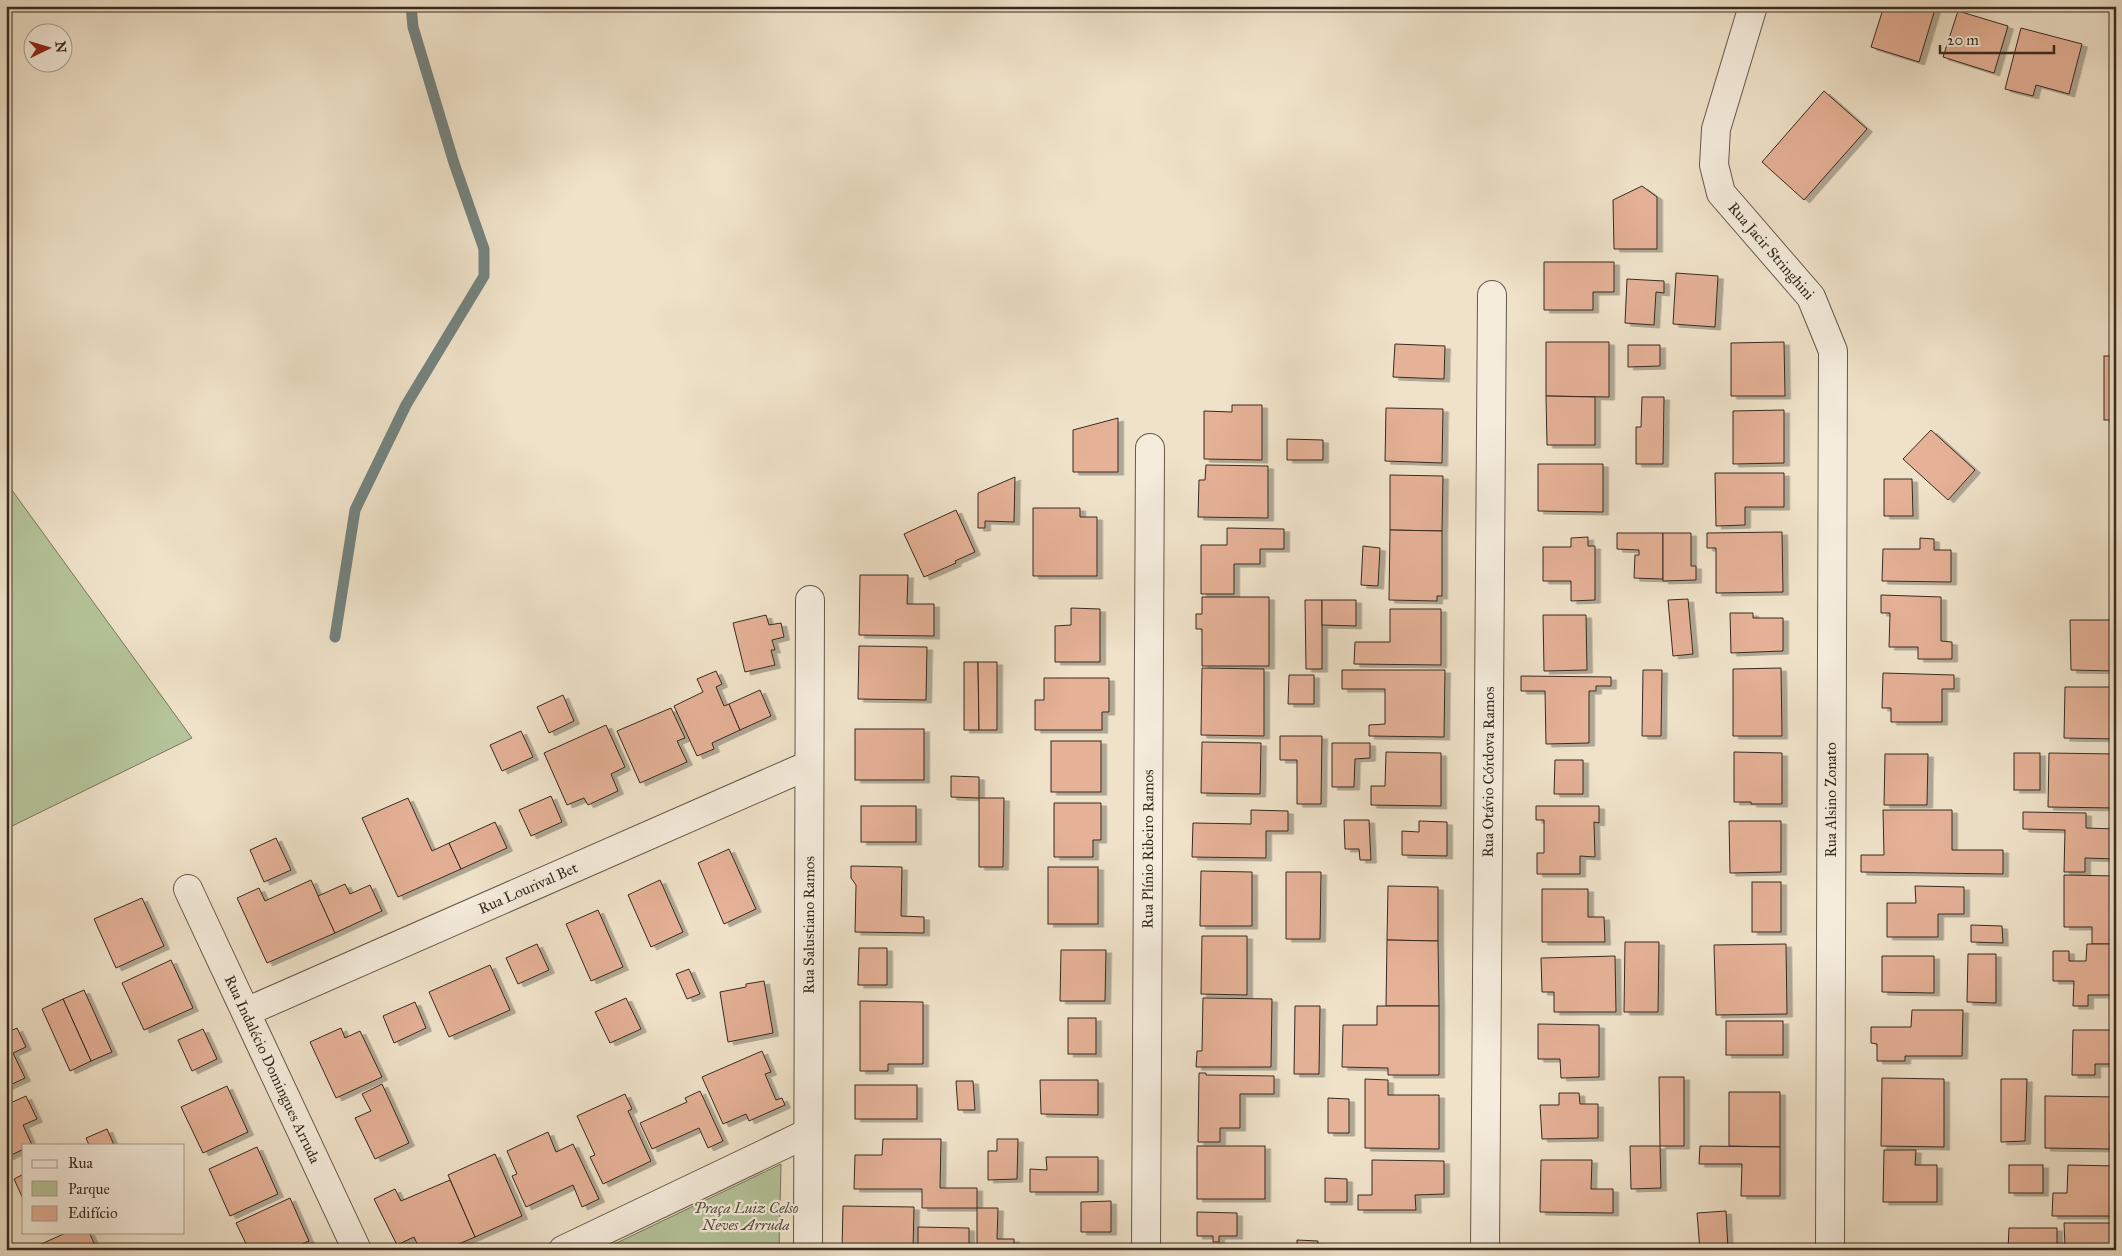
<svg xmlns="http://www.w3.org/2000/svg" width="2122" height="1256" viewBox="0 0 2122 1256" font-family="'IM FELL Great Primer',serif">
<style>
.green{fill:#b5c49a;stroke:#76775c}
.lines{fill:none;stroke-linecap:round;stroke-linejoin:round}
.stream{stroke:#74827e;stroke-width:11}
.building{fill:#e5b197;stroke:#372a1f;filter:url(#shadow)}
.minor-casing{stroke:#65584a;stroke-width:30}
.minor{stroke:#f5ecdc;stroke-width:28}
.labels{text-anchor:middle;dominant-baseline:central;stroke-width:4.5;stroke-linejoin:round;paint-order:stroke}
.street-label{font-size:15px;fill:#372a1f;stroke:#f5ecdc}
.park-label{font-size:15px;font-style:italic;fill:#56503e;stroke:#f5ecdc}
</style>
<defs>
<filter id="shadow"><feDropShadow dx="5.5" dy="3" stdDeviation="0" flood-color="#0004"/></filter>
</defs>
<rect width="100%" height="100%" fill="#efe2c9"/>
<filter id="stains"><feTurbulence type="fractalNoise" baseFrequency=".004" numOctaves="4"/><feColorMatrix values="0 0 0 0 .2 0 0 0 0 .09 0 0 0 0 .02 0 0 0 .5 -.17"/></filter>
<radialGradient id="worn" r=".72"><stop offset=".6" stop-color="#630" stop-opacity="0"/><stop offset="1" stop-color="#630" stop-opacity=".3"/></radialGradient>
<!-- green -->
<g class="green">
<polygon points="6,482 192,738 6,829"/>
<polygon points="781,1164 779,1250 602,1250"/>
</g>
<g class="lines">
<!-- stream -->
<polyline class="stream" points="335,637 355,510 406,405 484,276 484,249 454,163 413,27 411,6"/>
</g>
<!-- building -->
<g class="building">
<polygon points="1884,6 1936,6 1919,62 1871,47"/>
<polygon points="1958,11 2008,26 1994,73 1943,57"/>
<polygon points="2021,28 2082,44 2069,94 2036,85 2033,96 2005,89"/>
<polygon points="1824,91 1867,129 1804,200 1762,162"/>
<polygon points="1642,186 1657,197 1657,249 1614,249 1613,200"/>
<polygon points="1544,262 1614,262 1614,292 1593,292 1593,310 1544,310"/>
<polygon points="1676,273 1718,276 1715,327 1673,324"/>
<polygon points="1627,279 1664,281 1664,293 1656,292 1654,325 1625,323"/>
<polygon points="1546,342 1609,342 1609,397 1546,396"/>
<polygon points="1784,342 1785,396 1731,396 1731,343"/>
<polygon points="1395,344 1445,346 1444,379 1393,377"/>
<polygon points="1628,345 1660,345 1660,366 1628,367"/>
<rect x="2104" y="356" width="12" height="64"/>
<polygon points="1546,396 1595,397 1595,445 1547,445"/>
<polygon points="1642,397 1664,397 1663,464 1636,464 1636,427 1641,427"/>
<polygon points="1232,405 1262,405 1262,460 1204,459 1204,411 1232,412"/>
<polygon points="1386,408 1443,409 1442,463 1385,461"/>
<polygon points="1784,410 1784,463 1733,464 1733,411"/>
<polygon points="1118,418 1118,472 1073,472 1073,430"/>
<polygon points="1931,430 1975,470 1948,500 1903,459"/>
<polygon points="1287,439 1323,440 1323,460 1287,460"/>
<polygon points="1538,464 1603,464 1603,512 1538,511"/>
<polygon points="1206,465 1268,466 1268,518 1198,517 1199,480 1205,480"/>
<polygon points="1715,473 1784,473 1784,507 1745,507 1745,525 1716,526"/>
<polygon points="1390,475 1443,476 1442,531 1390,530"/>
<polygon points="1015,477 1014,522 985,521 985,528 978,528 978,493"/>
<polygon points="1884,479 1912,479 1913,516 1884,516"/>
<polygon points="1033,508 1080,508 1080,517 1097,517 1097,576 1033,576"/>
<polygon points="956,510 975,552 955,561 956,563 924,577 904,534"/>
<polygon points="1227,528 1284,529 1284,549 1260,549 1260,564 1234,564 1234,594 1201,594 1201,545 1227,545"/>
<polygon points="1390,530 1442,531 1442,596 1437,596 1437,601 1389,600"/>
<polygon points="1782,532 1783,592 1716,593 1716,548 1707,548 1707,533"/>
<polygon points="1617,533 1663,533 1663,579 1634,578 1635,555 1639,555 1639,550 1617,549"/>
<polygon points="1663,533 1691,533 1691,566 1696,566 1696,580 1663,581"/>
<polygon points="1588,537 1588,546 1595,546 1595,600 1571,601 1571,581 1543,581 1543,547 1571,547 1571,538"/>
<polygon points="1920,538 1934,539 1934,550 1951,550 1951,582 1882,581 1883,549 1920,549"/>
<polygon points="1363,546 1380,548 1378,586 1361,585"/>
<polygon points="860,575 908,575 907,604 934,604 934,636 859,635"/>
<polygon points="1881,595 1941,597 1941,641 1952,642 1952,659 1918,659 1918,647 1889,647 1890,613 1881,613"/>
<polygon points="1202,597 1269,597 1269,666 1202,666 1202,629 1196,629 1196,614 1202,614"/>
<polygon points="1688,599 1693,654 1673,656 1668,600"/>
<polygon points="1305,600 1322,600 1322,669 1306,669"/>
<polygon points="1322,600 1356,600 1356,626 1322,625"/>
<polygon points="1071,608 1100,609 1100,662 1055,662 1055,626 1071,625"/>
<polygon points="1390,609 1441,609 1441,665 1354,664 1355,642 1390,642"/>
<polygon points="1730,613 1753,613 1753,618 1783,618 1783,651 1731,653"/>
<polygon points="766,615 769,625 781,623 784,637 772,640 775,650 771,650 775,665 745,672 733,623"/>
<polygon points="1543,615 1586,615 1587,670 1544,671"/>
<polygon points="2070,620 2116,620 2116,671 2071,670"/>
<polygon points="859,646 927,647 926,700 858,699"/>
<polygon points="964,662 978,662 979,730 964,730"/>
<polygon points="978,662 997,662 997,730 979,730"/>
<polygon points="1202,668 1264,669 1264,736 1201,735"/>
<polygon points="1781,668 1782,736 1733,736 1733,669"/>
<polygon points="1342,670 1445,670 1444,737 1369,736 1369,725 1385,724 1385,689 1342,689"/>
<polygon points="1643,670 1662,670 1661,736 1642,736"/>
<polygon points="716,671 722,684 716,687 724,706 729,704 740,730 712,743 714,749 697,756 674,706 703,692 697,679"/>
<polygon points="1883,673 1954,675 1954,689 1942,689 1942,722 1891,722 1891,708 1882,708"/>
<polygon points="1289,675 1314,675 1314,704 1288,704"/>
<polygon points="1521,676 1611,677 1611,686 1596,686 1596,691 1589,691 1589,743 1546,744 1545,691 1521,691"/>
<polygon points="1044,678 1109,678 1109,712 1102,712 1102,730 1035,730 1035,700 1044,700"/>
<polygon points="2065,687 2116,687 2116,739 2064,738"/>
<polygon points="760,690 771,716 740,730 729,704"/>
<polygon points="563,695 574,721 549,733 537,707"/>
<polygon points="671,708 685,738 677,741 687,762 640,783 617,731"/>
<polygon points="606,725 625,767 611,774 618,791 588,805 584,798 567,805 544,753"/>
<rect x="855" y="729" width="69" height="51"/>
<polygon points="521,731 533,757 502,771 490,745"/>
<polygon points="1280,736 1322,736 1321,804 1297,804 1297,760 1280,760"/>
<rect x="1051" y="741" width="50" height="51"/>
<polygon points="1202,742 1261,743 1260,794 1201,793"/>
<polygon points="1332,743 1370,743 1370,758 1355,759 1354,787 1332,787"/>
<polygon points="1386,752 1441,753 1441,806 1371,805 1371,786 1385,786"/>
<polygon points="1734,752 1782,753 1782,804 1751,804 1751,802 1734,802"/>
<rect x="2014" y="753" width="26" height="37"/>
<polygon points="2049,753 2116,754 2116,808 2048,807"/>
<polygon points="1885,754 1928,754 1927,805 1884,805"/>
<polygon points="1555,760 1583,760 1583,794 1554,794"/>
<polygon points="951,776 979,777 979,798 951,797"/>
<polygon points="551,796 562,822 531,836 519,810"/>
<polygon points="408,798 432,851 449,843 461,869 398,897 362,818"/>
<polygon points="979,798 1004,798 1003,867 979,867"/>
<polygon points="1054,803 1101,803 1101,840 1093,840 1093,857 1054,857"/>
<rect x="861" y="806" width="55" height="36"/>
<polygon points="1536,806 1599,806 1599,823 1594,822 1595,857 1580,856 1580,874 1537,874 1537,853 1544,853 1544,820 1536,820"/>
<polygon points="1251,810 1288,811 1288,831 1266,831 1266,858 1192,857 1193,823 1251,824"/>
<polygon points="1883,810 1952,810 1952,850 2003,850 2003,874 1861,872 1861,855 1884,855"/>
<polygon points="2023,812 2086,813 2086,828 2116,829 2116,859 2085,858 2085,872 2064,872 2065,830 2023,829"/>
<polygon points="1344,820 1369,820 1371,860 1360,860 1359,849 1345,849"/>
<polygon points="1419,821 1447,822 1447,856 1402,855 1402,831 1419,832"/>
<polygon points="1729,821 1781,821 1781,872 1730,873"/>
<polygon points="495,822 507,848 461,869 449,843"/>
<polygon points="276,838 291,870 264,882 250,850"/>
<polygon points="729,849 756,909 724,924 698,863"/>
<polygon points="851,866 902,867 901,916 924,917 924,933 855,932 856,885 851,878"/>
<rect x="1048" y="867" width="50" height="57"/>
<polygon points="1201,871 1252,872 1252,926 1200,926"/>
<polygon points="1286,872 1321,872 1320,939 1286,939"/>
<polygon points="2064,875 2116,876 2116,944 2092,944 2092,927 2064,927"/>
<polygon points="311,880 335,933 267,963 237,898 259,888 265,901"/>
<polygon points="660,880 683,932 651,947 628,895"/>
<rect x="1752" y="882" width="29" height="50"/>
<polygon points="345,884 350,894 370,885 382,911 335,933 318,896"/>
<polygon points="1388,886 1438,887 1438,941 1387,940"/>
<polygon points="1915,886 1964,887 1964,914 1938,914 1938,937 1887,937 1887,903 1916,903"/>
<polygon points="1542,889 1588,889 1588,917 1604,917 1605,942 1542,942"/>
<polygon points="142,898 164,946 116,968 94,919"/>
<polygon points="598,910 623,967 591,981 566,924"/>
<polygon points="1971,925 2002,926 2003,943 1971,942"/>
<polygon points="1202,936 1247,936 1247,995 1201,994"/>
<polygon points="1387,940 1438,941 1439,1006 1386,1006"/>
<polygon points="1625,942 1659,942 1658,1012 1624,1012"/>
<polygon points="537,944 549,970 518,984 506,958"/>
<polygon points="1786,944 1787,1014 1716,1015 1714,945"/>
<polygon points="2087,944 2116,944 2116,995 2088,995 2088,1006 2073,1006 2074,981 2053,981 2053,951 2069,951 2069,961 2086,961"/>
<polygon points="859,948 887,948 887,985 858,985"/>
<polygon points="1061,950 1106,950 1105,1001 1060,1001"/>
<polygon points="1968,954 1996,954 1996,1003 1967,1002"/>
<polygon points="1615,956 1616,1012 1554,1012 1554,992 1542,992 1541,958"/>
<polygon points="1882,956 1934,956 1934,993 1882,992"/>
<polygon points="171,960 193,1008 144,1030 122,983"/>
<polygon points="490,965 510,1010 449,1037 429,992"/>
<polygon points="689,969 700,994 687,999 676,974"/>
<polygon points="764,981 773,1033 728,1042 720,992 746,987 746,984"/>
<polygon points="84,990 112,1052 91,1061 63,999"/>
<polygon points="626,998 641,1029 610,1043 595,1012"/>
<polygon points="1203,998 1272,999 1271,1067 1196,1067 1197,1051 1202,1051"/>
<polygon points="63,999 91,1061 70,1071 42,1009"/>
<polygon points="860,1001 923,1002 923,1064 888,1064 888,1071 860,1071"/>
<polygon points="415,1002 426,1028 394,1043 383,1016"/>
<polygon points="1295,1006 1320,1006 1319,1074 1294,1074"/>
<polygon points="1377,1006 1439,1006 1439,1075 1388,1075 1388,1068 1342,1067 1343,1025 1377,1025"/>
<polygon points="1912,1010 1963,1010 1962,1056 1905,1056 1905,1061 1877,1061 1877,1044 1871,1043 1871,1027 1911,1027"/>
<rect x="1068" y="1018" width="28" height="36"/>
<rect x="1726" y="1021" width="57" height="34"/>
<polygon points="1538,1024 1599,1025 1599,1077 1561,1078 1560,1059 1538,1059"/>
<polygon points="17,1028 26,1047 13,1053 25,1078 6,1087 6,1033"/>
<polygon points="341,1028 345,1038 360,1031 382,1077 336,1098 310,1042"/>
<polygon points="203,1029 217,1059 192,1071 178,1040"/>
<polygon points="2073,1030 2116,1030 2116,1064 2095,1064 2095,1075 2072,1075"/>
<polygon points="762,1051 771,1072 765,1074 776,1100 782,1098 785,1105 749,1121 746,1114 723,1124 702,1077"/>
<polygon points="1199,1073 1206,1073 1206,1075 1274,1076 1274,1094 1240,1094 1240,1128 1220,1128 1220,1142 1198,1142"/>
<polygon points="1659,1077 1684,1077 1684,1146 1660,1146"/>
<polygon points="1882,1078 1944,1079 1944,1147 1881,1146"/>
<polygon points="1365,1079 1388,1080 1388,1095 1439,1095 1439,1149 1365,1148"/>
<polygon points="2001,1079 2027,1079 2025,1141 2001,1142"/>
<polygon points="1040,1080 1098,1080 1098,1115 1041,1114"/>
<polygon points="956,1081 973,1081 975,1110 958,1110"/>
<polygon points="382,1084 409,1143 375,1159 355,1118 371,1111 362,1094"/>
<rect x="855" y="1085" width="62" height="34"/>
<polygon points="227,1086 248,1132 203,1153 181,1107"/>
<polygon points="700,1091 723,1141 708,1148 699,1128 652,1149 640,1123 687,1102 685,1098"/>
<polygon points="1729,1092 1780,1092 1780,1147 1729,1146"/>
<polygon points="1559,1093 1579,1093 1580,1104 1598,1104 1598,1138 1542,1139 1540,1105 1559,1105"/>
<polygon points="625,1094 632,1109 628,1111 651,1161 603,1184 590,1157 595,1155 577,1116"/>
<polygon points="26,1096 37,1119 23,1125 32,1145 24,1145 24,1149 7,1157 6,1105"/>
<polygon points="2045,1096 2116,1097 2116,1131 2110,1131 2110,1149 2045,1148"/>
<polygon points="1328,1098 1349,1099 1349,1133 1328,1133"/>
<polygon points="107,1129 114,1145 89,1145 86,1138"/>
<polygon points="548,1132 556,1152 573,1144 599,1199 582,1207 573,1185 526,1207 512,1176 517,1174 507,1151"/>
<polygon points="883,1139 941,1139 940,1188 977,1188 977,1208 922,1208 922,1189 854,1189 855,1155 882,1155"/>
<polygon points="997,1139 1018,1139 1017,1179 988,1180 988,1151 997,1151"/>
<rect x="1197" y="1146" width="68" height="53"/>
<polygon points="1630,1146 1660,1146 1661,1188 1631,1189"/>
<polygon points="1700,1146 1780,1147 1780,1196 1741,1196 1742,1164 1699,1164"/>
<polygon points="257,1147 278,1194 230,1216 209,1169"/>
<polygon points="1884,1150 1916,1150 1915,1165 1937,1165 1937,1202 1883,1202"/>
<polygon points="495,1154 522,1216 475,1237 448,1175"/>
<polygon points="1046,1157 1098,1157 1098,1192 1030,1192 1030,1169 1047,1170"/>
<polygon points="1372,1160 1444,1161 1444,1194 1415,1195 1416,1210 1358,1210 1358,1195 1372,1195"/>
<polygon points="1541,1160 1592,1160 1591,1189 1613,1189 1613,1213 1540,1212"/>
<rect x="2009" y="1165" width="34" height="28"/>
<polygon points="2068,1165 2116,1166 2116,1216 2052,1216 2053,1193 2067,1193"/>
<polygon points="24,1174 24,1201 14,1179"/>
<polygon points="1325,1178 1347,1179 1347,1202 1325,1202"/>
<polygon points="450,1180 475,1237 445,1250 420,1250 414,1237 397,1245 374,1199 395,1189 401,1201"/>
<polygon points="290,1198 309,1241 302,1244 305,1250 249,1250 236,1223"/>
<polygon points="1111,1201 1111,1232 1081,1232 1081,1202"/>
<polygon points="843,1206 914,1207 913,1250 842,1250"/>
<polygon points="977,1208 998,1208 997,1239 1014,1239 1014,1250 977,1250"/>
<polygon points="1726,1211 1728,1250 1700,1250 1697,1213"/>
<polygon points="1197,1212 1237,1213 1237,1236 1219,1236 1219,1242 1213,1242 1213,1236 1197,1236"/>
<polygon points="2064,1223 2116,1223 2115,1246 2065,1246"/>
<polygon points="918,1227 969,1228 969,1250 918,1250"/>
<polygon points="2009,1228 2057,1228 2057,1250 2008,1250"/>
<polygon points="68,1232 89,1232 97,1250 42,1250 39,1245"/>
<polygon points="1297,1240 1318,1241 1318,1250 1297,1250"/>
</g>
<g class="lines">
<defs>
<g id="minor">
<path id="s1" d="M1753,6L1716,129L1714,165L1721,193L1811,297L1833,351L1830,1250"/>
<path id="s2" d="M188,889L357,1250"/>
<path id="s3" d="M246,1012L809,765"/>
<polyline points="563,1250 808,1133"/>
<path id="s4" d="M808,1250L810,600"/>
<path id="s5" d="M1146,1250L1150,448"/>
<path id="s6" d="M1485,1250L1492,295"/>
</g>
</defs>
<!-- minor casing -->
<use href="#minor" class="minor-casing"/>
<!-- minor -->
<use href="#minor" class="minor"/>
</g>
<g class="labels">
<!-- street labels -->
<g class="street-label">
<text stroke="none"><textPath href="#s1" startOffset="270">Rua Jacir Stringhini</textPath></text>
<text stroke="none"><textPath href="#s6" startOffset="478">Rua Otávio Córdova Ramos</textPath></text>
<text transform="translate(1831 800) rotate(-90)">Rua Alsino Zonato</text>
<text stroke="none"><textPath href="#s5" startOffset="401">Rua Plínio Ribeiro Ramos</textPath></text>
<text stroke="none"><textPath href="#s3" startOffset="308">Rua Lourival Bet</textPath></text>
<text stroke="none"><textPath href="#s4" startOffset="325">Rua Salustiano Ramos</textPath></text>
<text stroke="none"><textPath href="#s2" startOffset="199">Rua Indalécio Domingues Arruda</textPath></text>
</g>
<!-- park labels -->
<g class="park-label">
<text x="746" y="1208">Praça Luiz Celso<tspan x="746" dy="17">Neves Arruda</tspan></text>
</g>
</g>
<!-- margin -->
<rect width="2122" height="1256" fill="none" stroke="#efe2c9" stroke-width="25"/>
<rect x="8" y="8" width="2107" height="1241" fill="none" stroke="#372a1f" stroke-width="2.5"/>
<rect x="12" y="12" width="2097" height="1231" fill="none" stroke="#372a1f"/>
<!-- legend -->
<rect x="22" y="1144" width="162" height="90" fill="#f5ecdc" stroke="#a99e90"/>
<rect x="32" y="1160" width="25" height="8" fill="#f5ecdc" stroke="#a99e90"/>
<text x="68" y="1168" font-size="15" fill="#372a1f">Rua</text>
<rect x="32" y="1181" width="25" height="15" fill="#b5c49a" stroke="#a99e90"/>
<text x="68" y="1194" font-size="15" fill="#372a1f">Parque</text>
<rect x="32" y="1206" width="25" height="15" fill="#e5b197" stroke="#a99e90"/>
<text x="68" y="1218" font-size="15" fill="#372a1f">Edifício</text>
<!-- north arrow -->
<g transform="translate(48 48) rotate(85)"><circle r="24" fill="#f5ecdc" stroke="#a99e90"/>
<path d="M0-4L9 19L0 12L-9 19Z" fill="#8f2418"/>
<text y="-8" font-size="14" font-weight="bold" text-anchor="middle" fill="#372a1f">N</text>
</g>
<!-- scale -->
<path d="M1940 45v8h114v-8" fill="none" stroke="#372a1f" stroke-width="2.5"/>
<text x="1947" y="45" font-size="15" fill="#372a1f" stroke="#f5ecdc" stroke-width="4" paint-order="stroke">20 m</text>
<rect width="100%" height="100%" filter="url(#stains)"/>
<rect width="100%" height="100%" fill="url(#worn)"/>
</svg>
